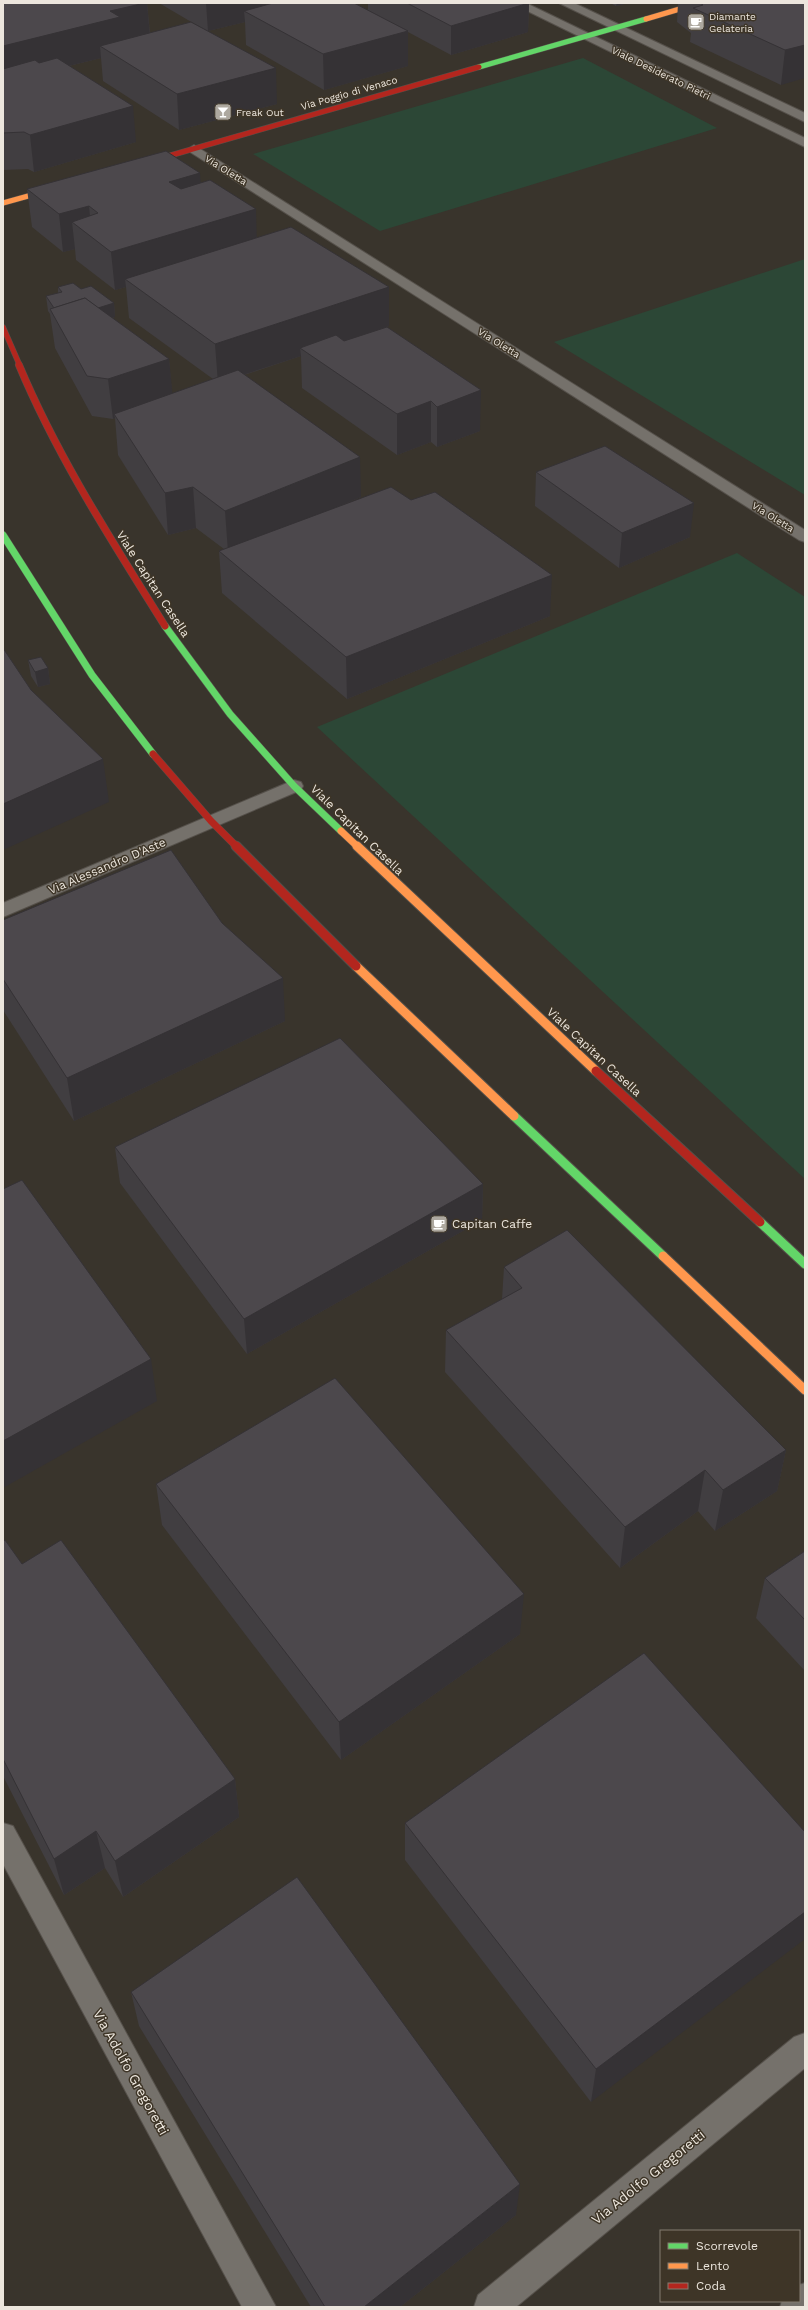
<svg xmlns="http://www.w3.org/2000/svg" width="808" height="2310" viewBox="0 0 808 2310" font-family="'Work Sans',sans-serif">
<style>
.green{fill:#2c4736}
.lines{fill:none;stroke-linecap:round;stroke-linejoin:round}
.street-casing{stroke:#55504a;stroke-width:2}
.fast-far2-casing{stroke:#55504a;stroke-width:6}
.fast-far1-casing{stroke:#55504a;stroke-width:8}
.fast-casing{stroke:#55504a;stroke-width:11}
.slow-far2-casing{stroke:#55504a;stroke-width:6}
.slow-far1-casing{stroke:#55504a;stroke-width:8}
.slow-casing{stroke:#55504a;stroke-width:11}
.jam-far2-casing{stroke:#55504a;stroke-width:6}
.jam-far1-casing{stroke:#55504a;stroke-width:8}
.jam-casing{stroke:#55504a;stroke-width:11}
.street{fill:#75716b;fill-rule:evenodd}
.fast-far2{stroke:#63d668;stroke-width:5}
.fast-far1{stroke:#63d668;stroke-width:7}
.fast{stroke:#63d668;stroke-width:9}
.slow-far2{stroke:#ff974d;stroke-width:5}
.slow-far1{stroke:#ff974d;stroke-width:7}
.slow{stroke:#ff974d;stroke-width:9}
.jam-far2{stroke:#b3261e;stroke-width:5}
.jam-far1{stroke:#b3261e;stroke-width:7}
.jam{stroke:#b3261e;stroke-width:9}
.wall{fill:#413e41}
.shaded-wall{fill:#353235}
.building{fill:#4c484c;stroke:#353235}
.labels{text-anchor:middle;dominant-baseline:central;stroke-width:3;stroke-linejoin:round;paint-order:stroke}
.far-poi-label{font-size:10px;fill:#ece6dd;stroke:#3e3527;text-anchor:start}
.far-street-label{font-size:10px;fill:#ece6dd;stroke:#3e3527}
.street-label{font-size:12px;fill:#ece6dd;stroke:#3e3527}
.poi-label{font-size:12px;fill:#ece6dd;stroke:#3e3527;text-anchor:start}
.near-street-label{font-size:14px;fill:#ece6dd;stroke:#3e3527}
</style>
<rect width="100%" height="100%" fill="#39342c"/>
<!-- green -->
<g class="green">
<polygon points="583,58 717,128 380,231 253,154"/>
<polygon points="805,259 805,495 554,342"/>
<polygon points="737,553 805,597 805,1179 317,727"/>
</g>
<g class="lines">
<defs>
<g id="street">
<polygon points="511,3 526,3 805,138 805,147"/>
<polygon points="559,3 574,3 805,113 805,122"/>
<polygon points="194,145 805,530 805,542 799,540 190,152 188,149"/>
<polygon points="294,780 301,782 303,786 301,790 3,917 3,903"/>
<polygon points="3,1823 13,1826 276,2307 242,2307 3,1864"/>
<polygon points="805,2033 805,2068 516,2307 474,2307 478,2295 794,2037"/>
<polygon points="805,2283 805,2307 780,2307 782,2301 799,2301 799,2285"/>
</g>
<polyline id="fast-far2" points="479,67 646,19"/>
<g id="fast-far1">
<polyline points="3,535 92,675 153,754"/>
<polyline points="165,626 230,714 294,786 341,831"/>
</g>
<g id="fast">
<polyline points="514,1116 663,1256"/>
<polyline points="760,1222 805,1264"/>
</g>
<g id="slow-far2">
<polyline points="646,19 700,3"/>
<polyline points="3,203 57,188"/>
</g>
<polyline id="slow-far1" points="341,831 358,847"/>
<g id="slow">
<polyline points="357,846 596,1071"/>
<polyline points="356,966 514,1116"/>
<polyline points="663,1256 805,1390"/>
</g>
<g id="jam-far2">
<polyline points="144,163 479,67"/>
<polyline points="3,327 20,366"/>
</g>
<g id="jam-far1">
<path d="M19,365C58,458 112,541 165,626"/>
<polyline points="153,754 211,821 237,847"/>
</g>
<g id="jam">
<polyline points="236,846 356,966"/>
<polyline points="596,1071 760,1222"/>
</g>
</defs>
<!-- street casing -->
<use href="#street" class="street-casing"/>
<!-- fast-far2 casing -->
<use href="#fast-far2" class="fast-far2-casing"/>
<!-- fast-far1 casing -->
<use href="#fast-far1" class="fast-far1-casing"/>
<!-- fast casing -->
<use href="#fast" class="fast-casing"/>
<!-- slow-far2 casing -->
<use href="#slow-far2" class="slow-far2-casing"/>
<!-- slow-far1 casing -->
<use href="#slow-far1" class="slow-far1-casing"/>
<!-- slow casing -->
<use href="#slow" class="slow-casing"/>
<!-- jam-far2 casing -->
<use href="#jam-far2" class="jam-far2-casing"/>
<!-- jam-far1 casing -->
<use href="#jam-far1" class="jam-far1-casing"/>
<!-- jam casing -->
<use href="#jam" class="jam-casing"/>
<!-- street -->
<use href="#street" class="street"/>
<!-- fast-far2 -->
<use href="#fast-far2" class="fast-far2"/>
<!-- fast-far1 -->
<use href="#fast-far1" class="fast-far1"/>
<!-- fast -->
<use href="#fast" class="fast"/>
<!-- slow-far2 -->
<use href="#slow-far2" class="slow-far2"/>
<!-- slow-far1 -->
<use href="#slow-far1" class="slow-far1"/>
<!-- slow -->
<use href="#slow" class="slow"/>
<!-- jam-far2 -->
<use href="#jam-far2" class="jam-far2"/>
<!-- jam-far1 -->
<use href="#jam-far1" class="jam-far1"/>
<!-- jam -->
<use href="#jam" class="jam"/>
</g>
<!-- wall -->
<g class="wall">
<polygon points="3,3 147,3 150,33 205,30 159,3 354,3 368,10 368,3 529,3 528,32 451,55 408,32 408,66 324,90 246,45 245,22 208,31 277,104 179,130 103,81 101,58 69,66 136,142 34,172 28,169 3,170"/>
<polygon points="610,3 628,3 616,6"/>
<polygon points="678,3 805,3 781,85 690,42 691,33 677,22"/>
<polygon points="201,183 257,238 389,326 344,341 480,431 437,447 431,442 397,455 302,388 301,356 244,375 361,497 340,506 550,616 347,699 222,593 219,551 224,549 196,528 168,535 118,455 115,418 113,419 92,416 55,348 50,314 48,311 46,296 58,293 58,287 81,289 114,303 115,317 112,318 169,359 172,394 213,379 129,318 126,287 115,290 76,260 75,249 63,252 32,227 27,189"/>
<polygon points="536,472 690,537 619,568 535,506"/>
<polygon points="28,660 48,668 50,684 38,687 31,676"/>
<polygon points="3,920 285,1021 74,1121 3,1010"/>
<polygon points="115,1148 483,1184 482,1220 247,1354 120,1183"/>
<polygon points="504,1267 786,1450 777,1491 715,1531 698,1511 620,1568 445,1372 446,1330 502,1299"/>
<polygon points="156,1484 520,1634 341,1760 162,1525"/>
<polygon points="3,1541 22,1564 235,1779 239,1817 123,1897 105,1868 64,1895 3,1776"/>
<polygon points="805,1551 805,1671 756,1618 765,1578"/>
<polygon points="405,1823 805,1832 591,2102 405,1860"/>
<polygon points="131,1992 516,2215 400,2307 311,2307 139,2026"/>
</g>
<!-- shaded-wall -->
<g class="shaded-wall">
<polygon points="145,3 147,3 150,37 100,46 101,58 3,82 3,46 110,11"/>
<polygon points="206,3 316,3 244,11 245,22 208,31"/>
<polygon points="529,3 528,32 451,55 451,26"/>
<polygon points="617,3 628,3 616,6"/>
<polygon points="408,31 408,66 324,90 323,54"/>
<polygon points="805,45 805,78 781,85 785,50"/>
<polygon points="276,68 277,104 179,130 177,94"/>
<polygon points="133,106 136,142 34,172 30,135"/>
<polygon points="200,173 203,210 169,182"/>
<polygon points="89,206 92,237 72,222 75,249 63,252 59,214"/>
<polygon points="256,209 257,247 125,279 126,287 115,290 111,252"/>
<polygon points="389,287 389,326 308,353 300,348 301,356 218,383 215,344"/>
<polygon points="114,303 115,317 63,333 61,318"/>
<polygon points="169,359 173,399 114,414 115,418 113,419 108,379"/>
<polygon points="481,390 480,431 437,447 437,407"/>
<polygon points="431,401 431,442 397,455 397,414"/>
<polygon points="360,457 361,497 228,552 225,511"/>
<polygon points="193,487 196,528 168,535 165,493"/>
<polygon points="694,503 690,537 619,568 622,533"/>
<polygon points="552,575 550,616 347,699 346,657"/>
<polygon points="48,668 50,684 38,687 35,672"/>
<polygon points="103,759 109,802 3,850 3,804"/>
<polygon points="283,978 285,1021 74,1121 67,1078"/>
<polygon points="483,1184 482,1220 247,1354 244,1319"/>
<polygon points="151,1359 157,1401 3,1488 3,1441"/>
<polygon points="786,1450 777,1491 715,1531 723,1490"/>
<polygon points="705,1470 698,1511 620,1568 625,1527"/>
<polygon points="524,1594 520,1634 341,1760 339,1722"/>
<polygon points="235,1779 239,1817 123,1897 115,1861"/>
<polygon points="96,1831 105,1868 64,1895 54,1859"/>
<polygon points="805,1912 805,1939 591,2102 596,2069"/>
<polygon points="520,2184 516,2215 400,2307 364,2307"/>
</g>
<!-- building -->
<g class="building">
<polygon points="3,3 145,3 110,11 120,17 3,46"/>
<polygon points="273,3 354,3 408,31 323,54 244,11"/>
<polygon points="407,3 529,3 451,26"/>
<polygon points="700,3 805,3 805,45 785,50 693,8 703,5"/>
<polygon points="191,22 276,68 177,94 100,46"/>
<polygon points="57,58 133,106 30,135 24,132 3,133 3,69 35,60 39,63"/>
<polygon points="166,151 200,173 169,182 181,189 210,180 256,209 111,252 72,222 98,213 89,206 59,214 27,189"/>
<polygon points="291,227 389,287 215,344 125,279"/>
<polygon points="73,283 81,289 91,286 114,303 98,308 85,298 54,308 46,296 62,292 58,287"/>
<polygon points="85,298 169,359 108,379 87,376 50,309"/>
<polygon points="387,327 481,390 437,407 431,401 397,414 300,348 336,335 344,341"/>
<polygon points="238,370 360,457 225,511 193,487 165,493 114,414"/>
<polygon points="605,446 694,503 622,533 536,472"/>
<polygon points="391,487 411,500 435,492 552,575 346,657 219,551"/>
<polygon points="3,648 31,690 103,759 3,804"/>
<polygon points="41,657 48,668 35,672 28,660"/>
<polygon points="171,850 222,923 283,978 67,1078 3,979 3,920"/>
<polygon points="340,1038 483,1184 244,1319 115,1147"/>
<polygon points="22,1180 151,1359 3,1441 3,1189"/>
<polygon points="567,1230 786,1450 723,1490 705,1470 625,1527 446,1330 522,1288 504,1267"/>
<polygon points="335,1378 524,1594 339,1722 156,1484"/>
<polygon points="5,1540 22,1564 61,1540 235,1779 115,1861 96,1831 54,1859 3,1759 3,1541"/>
<polygon points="805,1551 805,1620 765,1578"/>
<polygon points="644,1653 805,1832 805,1912 596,2069 405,1823"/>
<polygon points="297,1877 520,2184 364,2307 325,2307 131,1992"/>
</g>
<!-- icons -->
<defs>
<symbol id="cafe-square" viewBox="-11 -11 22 22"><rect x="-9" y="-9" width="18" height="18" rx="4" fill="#ada89f" stroke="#3e3527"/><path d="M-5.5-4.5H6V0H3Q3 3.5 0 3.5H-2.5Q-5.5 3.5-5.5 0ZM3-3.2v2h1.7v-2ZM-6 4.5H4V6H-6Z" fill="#fff"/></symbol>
<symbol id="bar-square" viewBox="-11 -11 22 22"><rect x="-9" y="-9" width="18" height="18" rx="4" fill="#ada89f" stroke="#3e3527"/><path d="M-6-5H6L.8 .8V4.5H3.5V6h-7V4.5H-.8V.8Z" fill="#fff"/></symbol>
</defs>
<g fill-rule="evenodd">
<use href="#cafe-square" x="686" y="12" width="20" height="20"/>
<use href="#bar-square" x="213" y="102" width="20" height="20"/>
<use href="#cafe-square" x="429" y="1214" width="20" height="20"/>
</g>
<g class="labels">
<!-- far-poi labels -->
<g class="far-poi-label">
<text x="709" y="16">Diamante<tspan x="709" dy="12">Gelateria</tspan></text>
<text x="236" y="112">Freak Out</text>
</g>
<!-- far-street labels -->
<g class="far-street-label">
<text transform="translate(661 73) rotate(26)">Viale Desiderato Pietri</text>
<text transform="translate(349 93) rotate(-16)">Via Poggio di Venaco</text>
<text transform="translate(226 170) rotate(32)">Via Oletta</text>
<text transform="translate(499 343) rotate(32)">Via Oletta</text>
<text transform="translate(773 517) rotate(32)">Via Oletta</text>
</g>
<!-- street labels -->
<g class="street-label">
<text transform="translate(153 584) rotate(57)">Viale Capitan Casella</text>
<text transform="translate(357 830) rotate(44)">Viale Capitan Casella</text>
<text transform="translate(107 866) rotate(-23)">Via Alessandro D'Aste</text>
<text transform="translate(594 1052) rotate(43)">Viale Capitan Casella</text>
</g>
<!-- poi labels -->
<g class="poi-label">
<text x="452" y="1224">Capitan Caffe</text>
</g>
<!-- near-street labels -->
<g class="near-street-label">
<text transform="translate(131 2072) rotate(61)">Via Adolfo Gregoretti</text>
<text transform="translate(648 2177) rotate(-39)">Via Adolfo Gregoretti</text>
</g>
</g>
<!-- border -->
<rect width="808" height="2310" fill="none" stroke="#ece6dd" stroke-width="8"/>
<!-- legend -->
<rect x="660" y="2230" width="140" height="72" fill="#3e3527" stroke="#847c70"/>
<rect x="668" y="2243" width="20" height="6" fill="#63d668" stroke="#847c70"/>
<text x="696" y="2250" font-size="12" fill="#ece6dd">Scorrevole</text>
<rect x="668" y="2263" width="20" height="6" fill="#ff974d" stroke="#847c70"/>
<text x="696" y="2270" font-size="12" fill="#ece6dd">Lento</text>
<rect x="668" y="2283" width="20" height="6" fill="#b3261e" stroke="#847c70"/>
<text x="696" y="2290" font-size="12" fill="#ece6dd">Coda</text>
</svg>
